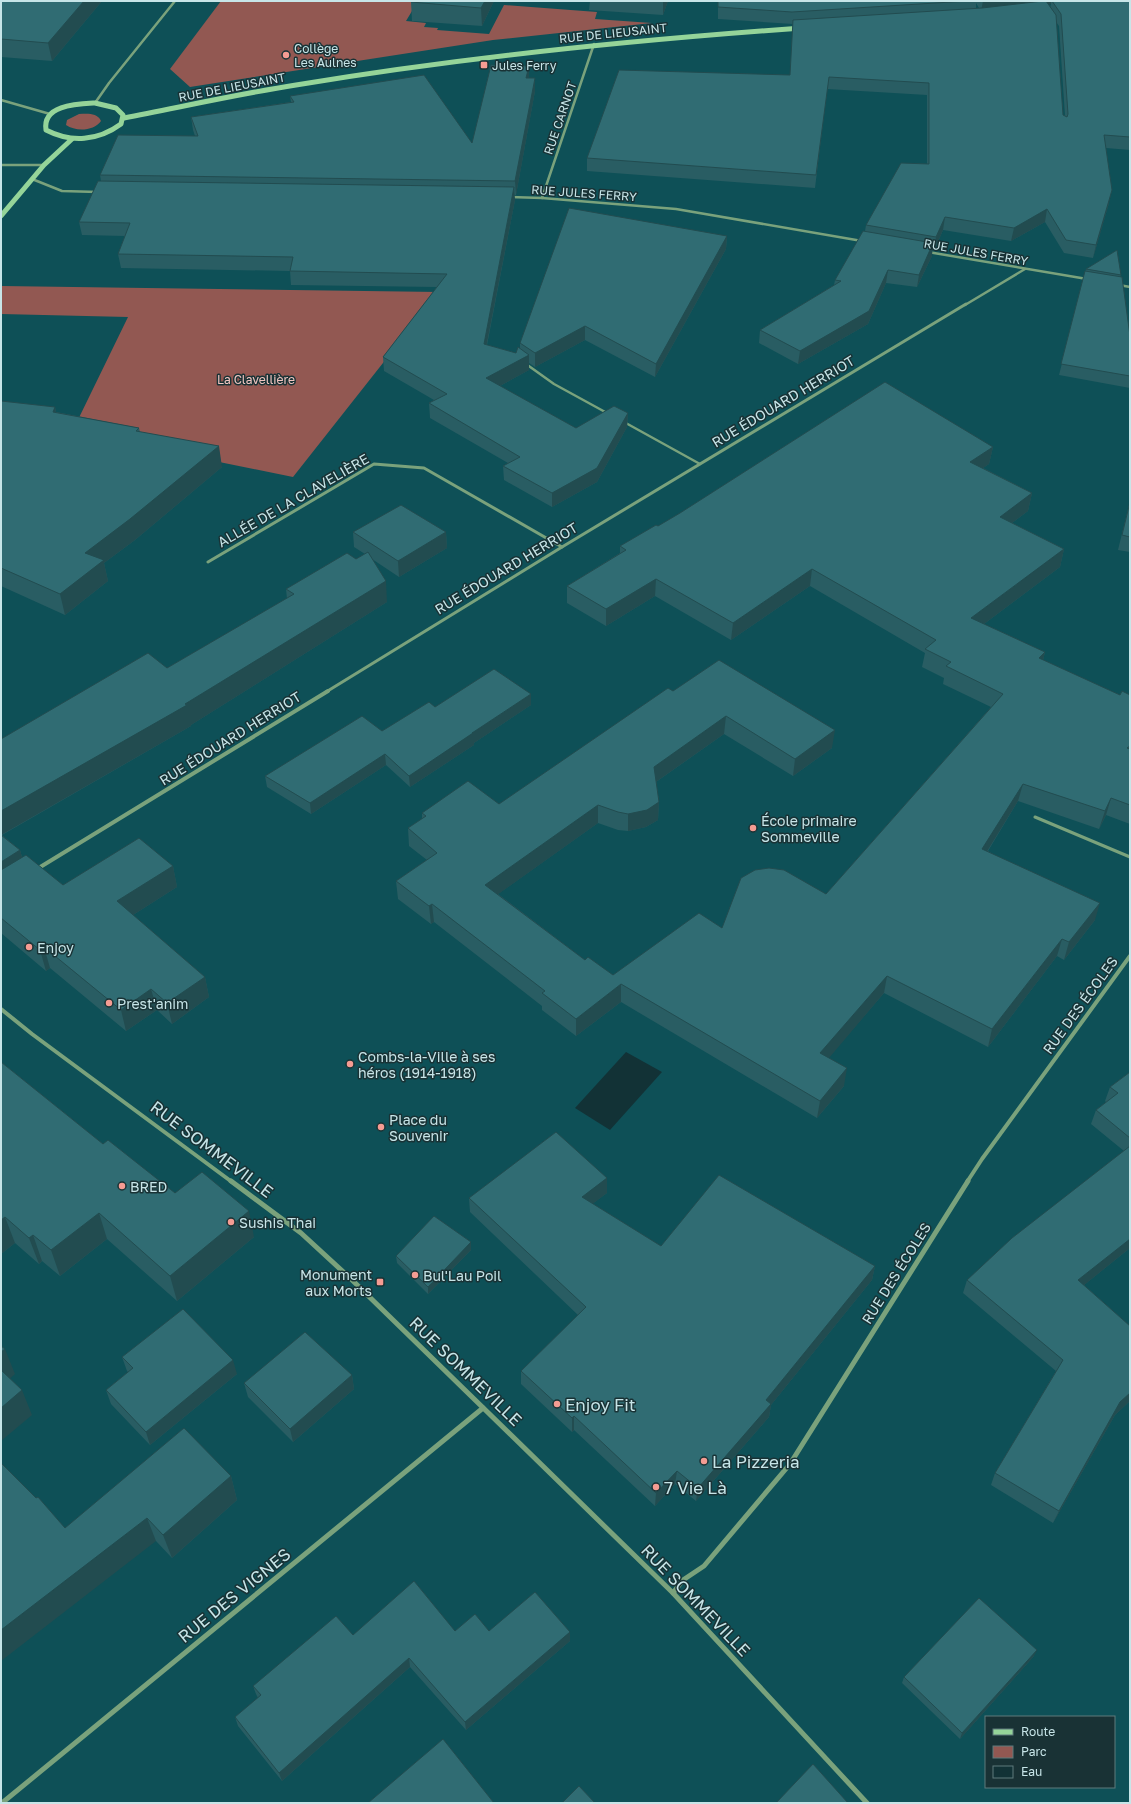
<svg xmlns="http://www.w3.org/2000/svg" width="1131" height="1804" viewBox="0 0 1131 1804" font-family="'Golos Text',sans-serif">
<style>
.green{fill:#925852}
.water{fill:#123236}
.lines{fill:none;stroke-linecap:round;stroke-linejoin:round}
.service-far1{stroke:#7aa27c;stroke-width:2.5}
.service{stroke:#7aa27c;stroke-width:3}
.minor-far3{stroke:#7aa27c;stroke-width:2.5}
.minor-far2{stroke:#7aa27c;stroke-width:3}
.minor-far1{stroke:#7aa27c;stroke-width:4}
.minor{stroke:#7aa27c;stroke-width:5}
.secondary{stroke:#95d499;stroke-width:5}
.wall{fill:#295d63;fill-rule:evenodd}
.shaded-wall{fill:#224c50}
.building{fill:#306c73;stroke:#224c50}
.poi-dot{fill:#f59c93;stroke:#193235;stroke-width:1.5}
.labels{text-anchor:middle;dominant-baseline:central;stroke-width:3;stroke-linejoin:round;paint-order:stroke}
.far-street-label{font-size:12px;fill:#c7e5e8;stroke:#193235}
.far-poi-label{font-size:12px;fill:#c7e5e8;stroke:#193235;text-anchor:start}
.far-park-label{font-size:12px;fill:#f2c6c1;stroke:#193235}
.street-label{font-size:14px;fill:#c7e5e8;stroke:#193235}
.poi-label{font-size:14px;fill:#c7e5e8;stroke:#193235;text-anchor:start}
.near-street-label{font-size:17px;fill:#c7e5e8;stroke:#193235}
.near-poi-label{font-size:17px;fill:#c7e5e8;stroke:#193235;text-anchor:start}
</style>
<rect width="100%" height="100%" fill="#0e5057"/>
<!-- green -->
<g class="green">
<polygon points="221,1 418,1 406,21 426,23 424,27 438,28 437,30 489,34 504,5 597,12 595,19 652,23 493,40 190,87 170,69"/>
<path d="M79,114C86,114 97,112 101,121C94,131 76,132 66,125L67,120Z"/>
<polygon points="1,286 439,292 293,477 72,432 128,317 1,314"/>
</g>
<!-- water -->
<polygon class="water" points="626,1052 662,1072 610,1130 575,1108"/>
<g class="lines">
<!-- service-far1 -->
<g class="service-far1">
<polyline points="526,364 554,384 607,413"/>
<polyline points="624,422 700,464"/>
</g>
<!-- service -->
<polyline class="service" points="1035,817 1130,857"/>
<!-- minor-far3 -->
<g class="minor-far3">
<polyline points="1,100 50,114"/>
<polyline points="95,103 109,83 175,1"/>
<polyline points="1,165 44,165"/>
<polyline points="32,179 62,191 98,192"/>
<polyline points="510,197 542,198 676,209 862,241"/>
<polyline points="542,198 594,44"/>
<polyline points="928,252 1087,279"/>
<polyline points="1119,285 1130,287"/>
<polyline points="965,305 1025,269"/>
</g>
<!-- minor-far2 -->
<g class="minor-far2">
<polyline points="208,562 374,464 424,468 562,547"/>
<polyline points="326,692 562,547 966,304"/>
</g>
<!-- minor-far1 -->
<g class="minor-far1">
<polyline points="37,869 328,691"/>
<polyline points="1,1009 32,1034 232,1182"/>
<polyline points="967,1182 982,1159 1130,956"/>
</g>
<!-- minor -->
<g class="minor">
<polyline points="231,1181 301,1233 351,1279 673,1593 867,1803"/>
<polyline points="673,1593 683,1580 704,1566 790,1464 968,1181"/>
<polyline points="2,1803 483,1408"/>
</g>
<!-- secondary -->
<g class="secondary">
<path d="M95,103L116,108L123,115L121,124C98,141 71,143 46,130C42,105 77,104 95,103Z"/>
<path d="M124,118C181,107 238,94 296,85C464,57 633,40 802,28"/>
<polyline points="1,216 44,165 72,139"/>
</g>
</g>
<!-- wall -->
<g class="wall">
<polygon points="1,1 102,1 52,61 1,57"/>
<polygon points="412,1 494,1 482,26 412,21 411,2"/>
<polygon points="590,1 668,1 663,15 589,10"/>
<path d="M718,1H1130V150L1106,148L1109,203L1093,258L1064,253L1045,222L1011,241L943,230L934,251L932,250V256L917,287L886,283L868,324L798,364L759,343L760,330L834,285L835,280L865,231L866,225L927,164V95L827,89L815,188L587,171V158L790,75L793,24L718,19ZM976,3L979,8H976ZM1048,4H1051L1050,8ZM1056,22L1059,26L1065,116L1063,115Z"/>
<polygon points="529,66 529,78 535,78 535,91 516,195 514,195 515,200 487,345 516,353 520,349 520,343 727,236 726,249 655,377 585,340 535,367 529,363 529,370 500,386 576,428 628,413 627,427 597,482 552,507 504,480 503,466 508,463 430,418 429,403 434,400 384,371 383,357 437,287 291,285 290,271 121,268 118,254 125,236 82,235 79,222 101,181 100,175 195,136 193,130 191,117 291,102 290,96 472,143"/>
<polygon points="1086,269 1121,275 1120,277 1130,336 1130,388 1059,375"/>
<polygon points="1,401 55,407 56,412 139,428 140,432 222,467 135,540 104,563 108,581 65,615 1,586"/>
<polygon points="993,447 989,464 983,468 1032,493 1028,511 1012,523 1064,549 1060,567 984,624 1045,652 1043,660 1120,695 1130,695 1130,824 1106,815 1099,829 1018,801 988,851 1095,920 1064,960 1057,956 988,1047 884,993 828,1058 844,1086 817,1118 621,1002 576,1036 542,1010 542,1006 434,922 431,924 398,899 396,881 427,860 409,846 408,828 422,819 422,813 499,804 673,691 832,748 793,776 724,734 656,782 659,802 658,820 646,827 628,831 618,830 598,823 498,894 585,960 613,975 722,928 826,894 991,707 943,684 944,678 922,667 925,653 810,586 731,640 655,596 606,626 567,603 567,586 620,553 620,546 658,526"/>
<polygon points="1130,501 1130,552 1118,550"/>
<polygon points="353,532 446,532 447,548 399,577 372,559 387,602 191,725 191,726 2,835 20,850 22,857 63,885 173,866 177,887 133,915 205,977 209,997 172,1024 157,1010 126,1031 50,968 46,971 1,933 1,739 167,668 287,599 286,589 356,559 365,554 354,547"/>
<polygon points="531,694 531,705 474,743 474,745 410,787 386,765 311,814 267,787 265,776 382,731 435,707"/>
<polygon points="1,1062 103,1144 175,1193 254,1237 177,1301 107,1239 60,1276 42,1261 39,1264 15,1243 1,1254"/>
<polygon points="1130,1072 1130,1248 1084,1285 1130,1326 1130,1401 1115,1415 1053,1523 991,1485 995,1473 1056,1371 963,1293 967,1280 1124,1151 1091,1124 1096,1110 1106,1102 1105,1101 1110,1087"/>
<polygon points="607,1193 592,1204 661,1246 875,1266 872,1280 771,1405 769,1417 696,1501 675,1484 655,1506 574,1430 572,1432 521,1384 521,1371 578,1315 470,1212 469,1198"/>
<polygon points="471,1250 428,1294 397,1263 396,1256"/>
<polygon points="122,1357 237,1374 150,1445 111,1404 106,1390 128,1372 127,1371"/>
<polygon points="352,1375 354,1389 293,1442 248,1397 244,1383"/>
<polygon points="231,1476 237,1500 172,1558 156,1541 65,1528"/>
<polygon points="455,1631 489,1631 570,1641 466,1730 410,1667 282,1781 238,1726 235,1717 258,1698 256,1694 253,1686 353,1635"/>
<polygon points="1034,1656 960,1739 902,1683 904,1677"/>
</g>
<!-- shaded-wall -->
<g class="shaded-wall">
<polygon points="84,1 102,1 52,61 48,43"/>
<polygon points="485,1 494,1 482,26 481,8"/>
<polygon points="663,1 668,1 663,15"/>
<polygon points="983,1 1051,1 1051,4 981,12"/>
<polygon points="529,66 529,79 526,78"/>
<polygon points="535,78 535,91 516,195 515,181"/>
<polygon points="514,187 515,200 484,358 484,344"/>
<polygon points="1112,190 1109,203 1093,258 1096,245"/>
<polygon points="1047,209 1045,222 1011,241 1014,228"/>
<polygon points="945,217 943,230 934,251 936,237"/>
<polygon points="727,236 726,249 655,377 656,364"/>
<polygon points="933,243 932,256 917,287 919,275"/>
<polygon points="888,270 886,283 868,324 798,364 800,351"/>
<polygon points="585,326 585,340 535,367 535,353"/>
<polygon points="529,355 529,370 487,393 486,378"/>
<polygon points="55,407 59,428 53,412"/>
<polygon points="628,413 627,427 597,482 552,507 552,493"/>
<polygon points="219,446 222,467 135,540 104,563 108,581 65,615 60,594 85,553"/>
<polygon points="993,447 989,464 967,479 970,462"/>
<polygon points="1032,493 1028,511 997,534 1000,517"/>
<polygon points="446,532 447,548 399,577 398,561"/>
<polygon points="1064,549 1060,567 968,636 971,618"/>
<polygon points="812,569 810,586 731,640 733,623"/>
<polygon points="656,579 655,596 606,626 606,609"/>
<polygon points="386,581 387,602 191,725 191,726 1,835 1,811 185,704"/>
<polygon points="1045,652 1041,669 1039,658"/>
<polygon points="531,694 531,705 474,743 474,745 410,787 409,776 472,733"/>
<polygon points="726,716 724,734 653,784 654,767"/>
<polygon points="835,730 832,748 793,776 795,759"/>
<polygon points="385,754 386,765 311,814 310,803"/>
<polygon points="1023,784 1018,801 978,866 982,849"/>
<polygon points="1111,798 1106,815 1099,829 1105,811"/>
<polygon points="659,802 658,820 646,827 628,831 628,814"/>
<polygon points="598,805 598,823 486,903 485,885"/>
<polygon points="20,850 26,871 1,887 1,862"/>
<polygon points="173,866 177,887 122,922 117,901"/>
<polygon points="1100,903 1095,920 1064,960 1069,942"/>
<polygon points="432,904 434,922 431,924 429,906"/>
<polygon points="1062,939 1057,956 988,1047 992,1029"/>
<polygon points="44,947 50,968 46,971 40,950"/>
<polygon points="887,976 884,993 818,1071 820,1053"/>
<polygon points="205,977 209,997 172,1024 167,1003"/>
<polygon points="621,984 621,1002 576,1036 576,1019"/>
<polygon points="151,989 157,1010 126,1031 121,1010"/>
<polygon points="847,1068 844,1086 817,1118 820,1101"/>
<polygon points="607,1178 607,1193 582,1212 582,1197"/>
<polygon points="249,1211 254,1237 177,1301 170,1276"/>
<polygon points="99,1213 107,1239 60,1276 51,1250"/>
<polygon points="5,1217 15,1243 1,1254 1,1220"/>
<polygon points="33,1235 42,1261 39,1264 29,1238"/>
<polygon points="1130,1239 1130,1248 1073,1294 1078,1280"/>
<polygon points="471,1242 471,1250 428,1294 428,1287"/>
<polygon points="875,1266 872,1280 771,1405 769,1417 696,1501 698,1488 766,1400"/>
<polygon points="5,1349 15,1374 2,1386 1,1383 1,1352"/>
<polygon points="233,1360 237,1374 150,1445 146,1432"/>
<polygon points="352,1375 354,1389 293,1442 290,1429"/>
<polygon points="22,1390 32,1415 1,1441 1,1408"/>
<polygon points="1130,1393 1130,1401 1115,1415 1053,1523 1059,1511 1120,1402"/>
<polygon points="574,1416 574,1430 572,1432 572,1418"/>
<polygon points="677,1471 675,1484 655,1506 656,1493"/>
<polygon points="231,1476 237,1500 172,1558 163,1535"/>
<polygon points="147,1518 156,1541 1,1661 1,1630"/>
<polygon points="570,1632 570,1641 466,1730 465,1722"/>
<polygon points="1037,1650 1034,1656 960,1739 962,1733"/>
<polygon points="409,1658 410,1667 282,1781 279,1773"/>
</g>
<!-- building -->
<g class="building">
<polygon points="1,1 84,1 48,43 1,39"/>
<polygon points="412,1 485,1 481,8 411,2"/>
<polygon points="718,1 967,1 792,12 718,7"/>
<polygon points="1043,1 1046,1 1056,15 1063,115 1067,117 1068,114 1061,14 1052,1 1130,1 1130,137 1104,135 1112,190 1096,245 1066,240 1047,209 1014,228 945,217 936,237 866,225 901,163 929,164 929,83 829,77 816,175 587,158 619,70 790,75 793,20 982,8"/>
<polygon points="491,65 529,66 526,78 535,78 515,181 100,175 118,135 198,136 191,117 294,102 290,96 424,75 472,143"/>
<polygon points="98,181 514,187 484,344 516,353 518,347 529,355 486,378 576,428 614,406 628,413 597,468 552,493 503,466 520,457 429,403 447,394 383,357 447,274 290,271 293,257 118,254 130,223 79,222"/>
<polygon points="569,208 727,236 656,364 585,326 535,353 520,343"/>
<polygon points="863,231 933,243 919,275 888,270 869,311 800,351 760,330 841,281 835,280"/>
<polygon points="1117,250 1121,275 1086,269"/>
<polygon points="1085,271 1122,277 1130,336 1130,376 1061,364"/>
<polygon points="885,382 993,447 970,462 1032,493 1000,517 1064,549 971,618 1045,652 1039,658 1120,695 1122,691 1130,695 1130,746 1127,748 1130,749 1130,805 1111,798 1105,811 1023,784 982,849 1100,903 1069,942 1062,939 992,1029 887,976 820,1053 847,1068 820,1101 621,984 576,1019 542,993 545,991 432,904 429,906 396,881 437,853 408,828 426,816 422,813 468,781 499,804 668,688 673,691 719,660 835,730 795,759 726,716 654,767 659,802 647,810 628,814 618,812 598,805 485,885 585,960 588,957 613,975 699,913 722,928 741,878 755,870 769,868 784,870 826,894 1003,694 946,666 951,662 925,649 936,640 812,569 733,623 656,579 606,609 567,586 626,550 620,546 656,525 658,526 680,513"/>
<polygon points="1,401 55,407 53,412 139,428 136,431 219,446 130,519 85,553 104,560 60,594 1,568"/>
<polygon points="1130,502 1130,537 1122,535"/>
<polygon points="401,505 446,532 398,561 353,532"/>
<polygon points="368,552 386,581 185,704 187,705 1,811 1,739 148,653 167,668 294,594 286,589 347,553 356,559"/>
<polygon points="494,669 531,694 472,733 473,733 409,776 385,754 310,803 265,776 362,716 382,731 429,702 435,707"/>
<polygon points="1,835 20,850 1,862"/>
<polygon points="139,838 173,866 117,901 205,977 167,1003 151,989 121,1010 44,947 40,950 1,918 1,870 26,855 63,885"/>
<polygon points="1,1062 103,1144 108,1140 175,1193 202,1172 249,1211 170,1276 99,1213 51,1250 33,1235 29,1238 5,1217 1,1220"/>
<polygon points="1130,1072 1130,1138 1096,1110 1118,1093 1110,1087"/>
<polygon points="556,1132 607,1178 582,1197 661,1246 719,1175 875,1266 766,1400 771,1404 698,1488 677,1471 656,1493 574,1416 572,1418 521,1371 586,1307 469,1198"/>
<polygon points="1130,1146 1130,1239 1078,1280 1130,1326 1130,1393 1120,1402 1059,1511 995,1473 1063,1360 967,1280 1012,1238"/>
<polygon points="434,1216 471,1242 428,1287 396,1256"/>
<polygon points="183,1309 233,1360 146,1432 106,1390 133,1368 122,1357"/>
<polygon points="305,1332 352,1375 290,1429 244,1383"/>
<polygon points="1,1346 5,1349 1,1352"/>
<polygon points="1,1370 22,1390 1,1408"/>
<polygon points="184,1428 231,1476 163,1535 147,1518 1,1630 1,1463 36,1498 38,1497 65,1528"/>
<polygon points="414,1581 455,1631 475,1614 489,1631 535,1592 570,1632 465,1722 409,1658 279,1773 235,1717 261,1695 253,1686 336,1616 353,1635"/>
<polygon points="979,1598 1037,1650 962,1733 904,1677"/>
<polygon points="443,1739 494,1803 368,1803"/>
<polygon points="813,1764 848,1803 776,1803"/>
<polygon points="579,1786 595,1803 562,1803"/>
</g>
<!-- markers -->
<g class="poi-dot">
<circle cx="286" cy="55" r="4"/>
<rect x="480" y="61" width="8" height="8" rx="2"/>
<circle cx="753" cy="828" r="4"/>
<circle cx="29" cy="947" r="4"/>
<circle cx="109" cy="1003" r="4"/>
<circle cx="350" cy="1064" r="4"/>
<circle cx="381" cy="1127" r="4"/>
<circle cx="122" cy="1186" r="4"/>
<circle cx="231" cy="1222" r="4"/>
<circle cx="415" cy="1275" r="4"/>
<rect x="376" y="1278" width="8" height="8" rx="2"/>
<circle cx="557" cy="1404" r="4"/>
<circle cx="704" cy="1461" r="4"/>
<circle cx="656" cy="1487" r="4"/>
</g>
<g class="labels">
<!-- far-street labels -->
<g class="far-street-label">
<text transform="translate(613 33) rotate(-6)">RUE DE LIEUSAINT</text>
<text transform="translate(232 87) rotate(-11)">RUE DE LIEUSAINT</text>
<text transform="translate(560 118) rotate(-71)">RUE CARNOT</text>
<text transform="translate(584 193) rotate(4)">RUE JULES FERRY</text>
<text transform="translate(976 252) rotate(10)">RUE JULES FERRY</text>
</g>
<!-- far-poi labels -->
<g class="far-poi-label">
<text x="294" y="48">Collège<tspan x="294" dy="14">Les Aulnes</tspan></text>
<text x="492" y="65">Jules Ferry</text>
</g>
<!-- far-park labels -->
<g class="far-park-label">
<text x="256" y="379">La Clavellière</text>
</g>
<!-- street labels -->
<g class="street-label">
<text transform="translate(783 401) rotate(-31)">RUE ÉDOUARD HERRIOT</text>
<text transform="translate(293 500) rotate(-30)">ALLÉE DE LA CLAVELIÈRE</text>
<text transform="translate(506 568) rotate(-31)">RUE ÉDOUARD HERRIOT</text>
<text transform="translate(230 738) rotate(-32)">RUE ÉDOUARD HERRIOT</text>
<text transform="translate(1080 1005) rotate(-54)">RUE DES ÉCOLES</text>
<text transform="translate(896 1273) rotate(-58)">RUE DES ÉCOLES</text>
</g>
<!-- poi labels -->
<g class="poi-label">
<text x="761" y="820">École primaire<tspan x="761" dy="16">Sommeville</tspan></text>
<text x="37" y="947">Enjoy</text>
<text x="117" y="1003">Prest'anim</text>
<text x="358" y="1056">Combs-la-Ville à ses<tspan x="358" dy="16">héros (1914-1918)</tspan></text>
<text x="389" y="1119">Place du<tspan x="389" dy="16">Souvenir</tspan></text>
<text x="130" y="1186">BRED</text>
<text x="239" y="1222">Sushis Thai</text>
<text x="372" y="1274" text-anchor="end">Monument<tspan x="372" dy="16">aux Morts</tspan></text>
<text x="423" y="1275">Bul'Lau Poil</text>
</g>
<!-- near-street labels -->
<g class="near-street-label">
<text transform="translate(212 1149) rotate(37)">RUE SOMMEVILLE</text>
<text transform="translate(466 1371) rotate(44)">RUE SOMMEVILLE</text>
<text transform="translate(234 1595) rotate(-39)">RUE DES VIGNES</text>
<text transform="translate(696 1600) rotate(46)">RUE SOMMEVILLE</text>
</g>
<!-- near-poi labels -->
<g class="near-poi-label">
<text x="565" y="1404">Enjoy Fit</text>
<text x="712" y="1461">La Pizzeria</text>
<text x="664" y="1487">7 Vie Là</text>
</g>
</g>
<!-- border -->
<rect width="1131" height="1804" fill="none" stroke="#c7e5e8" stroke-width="4"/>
<!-- legend -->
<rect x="985" y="1716" width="130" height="72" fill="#193235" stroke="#5f7a7d"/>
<rect x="993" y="1729" width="20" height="6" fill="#95d499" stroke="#5f7a7d"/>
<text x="1021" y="1736" font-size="12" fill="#c7e5e8">Route</text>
<rect x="993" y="1746" width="20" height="12" fill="#925852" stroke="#5f7a7d"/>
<text x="1021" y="1756" font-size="12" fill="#c7e5e8">Parc</text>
<rect x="993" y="1766" width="20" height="12" fill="#123236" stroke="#5f7a7d"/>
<text x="1021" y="1776" font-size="12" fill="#c7e5e8">Eau</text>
</svg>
